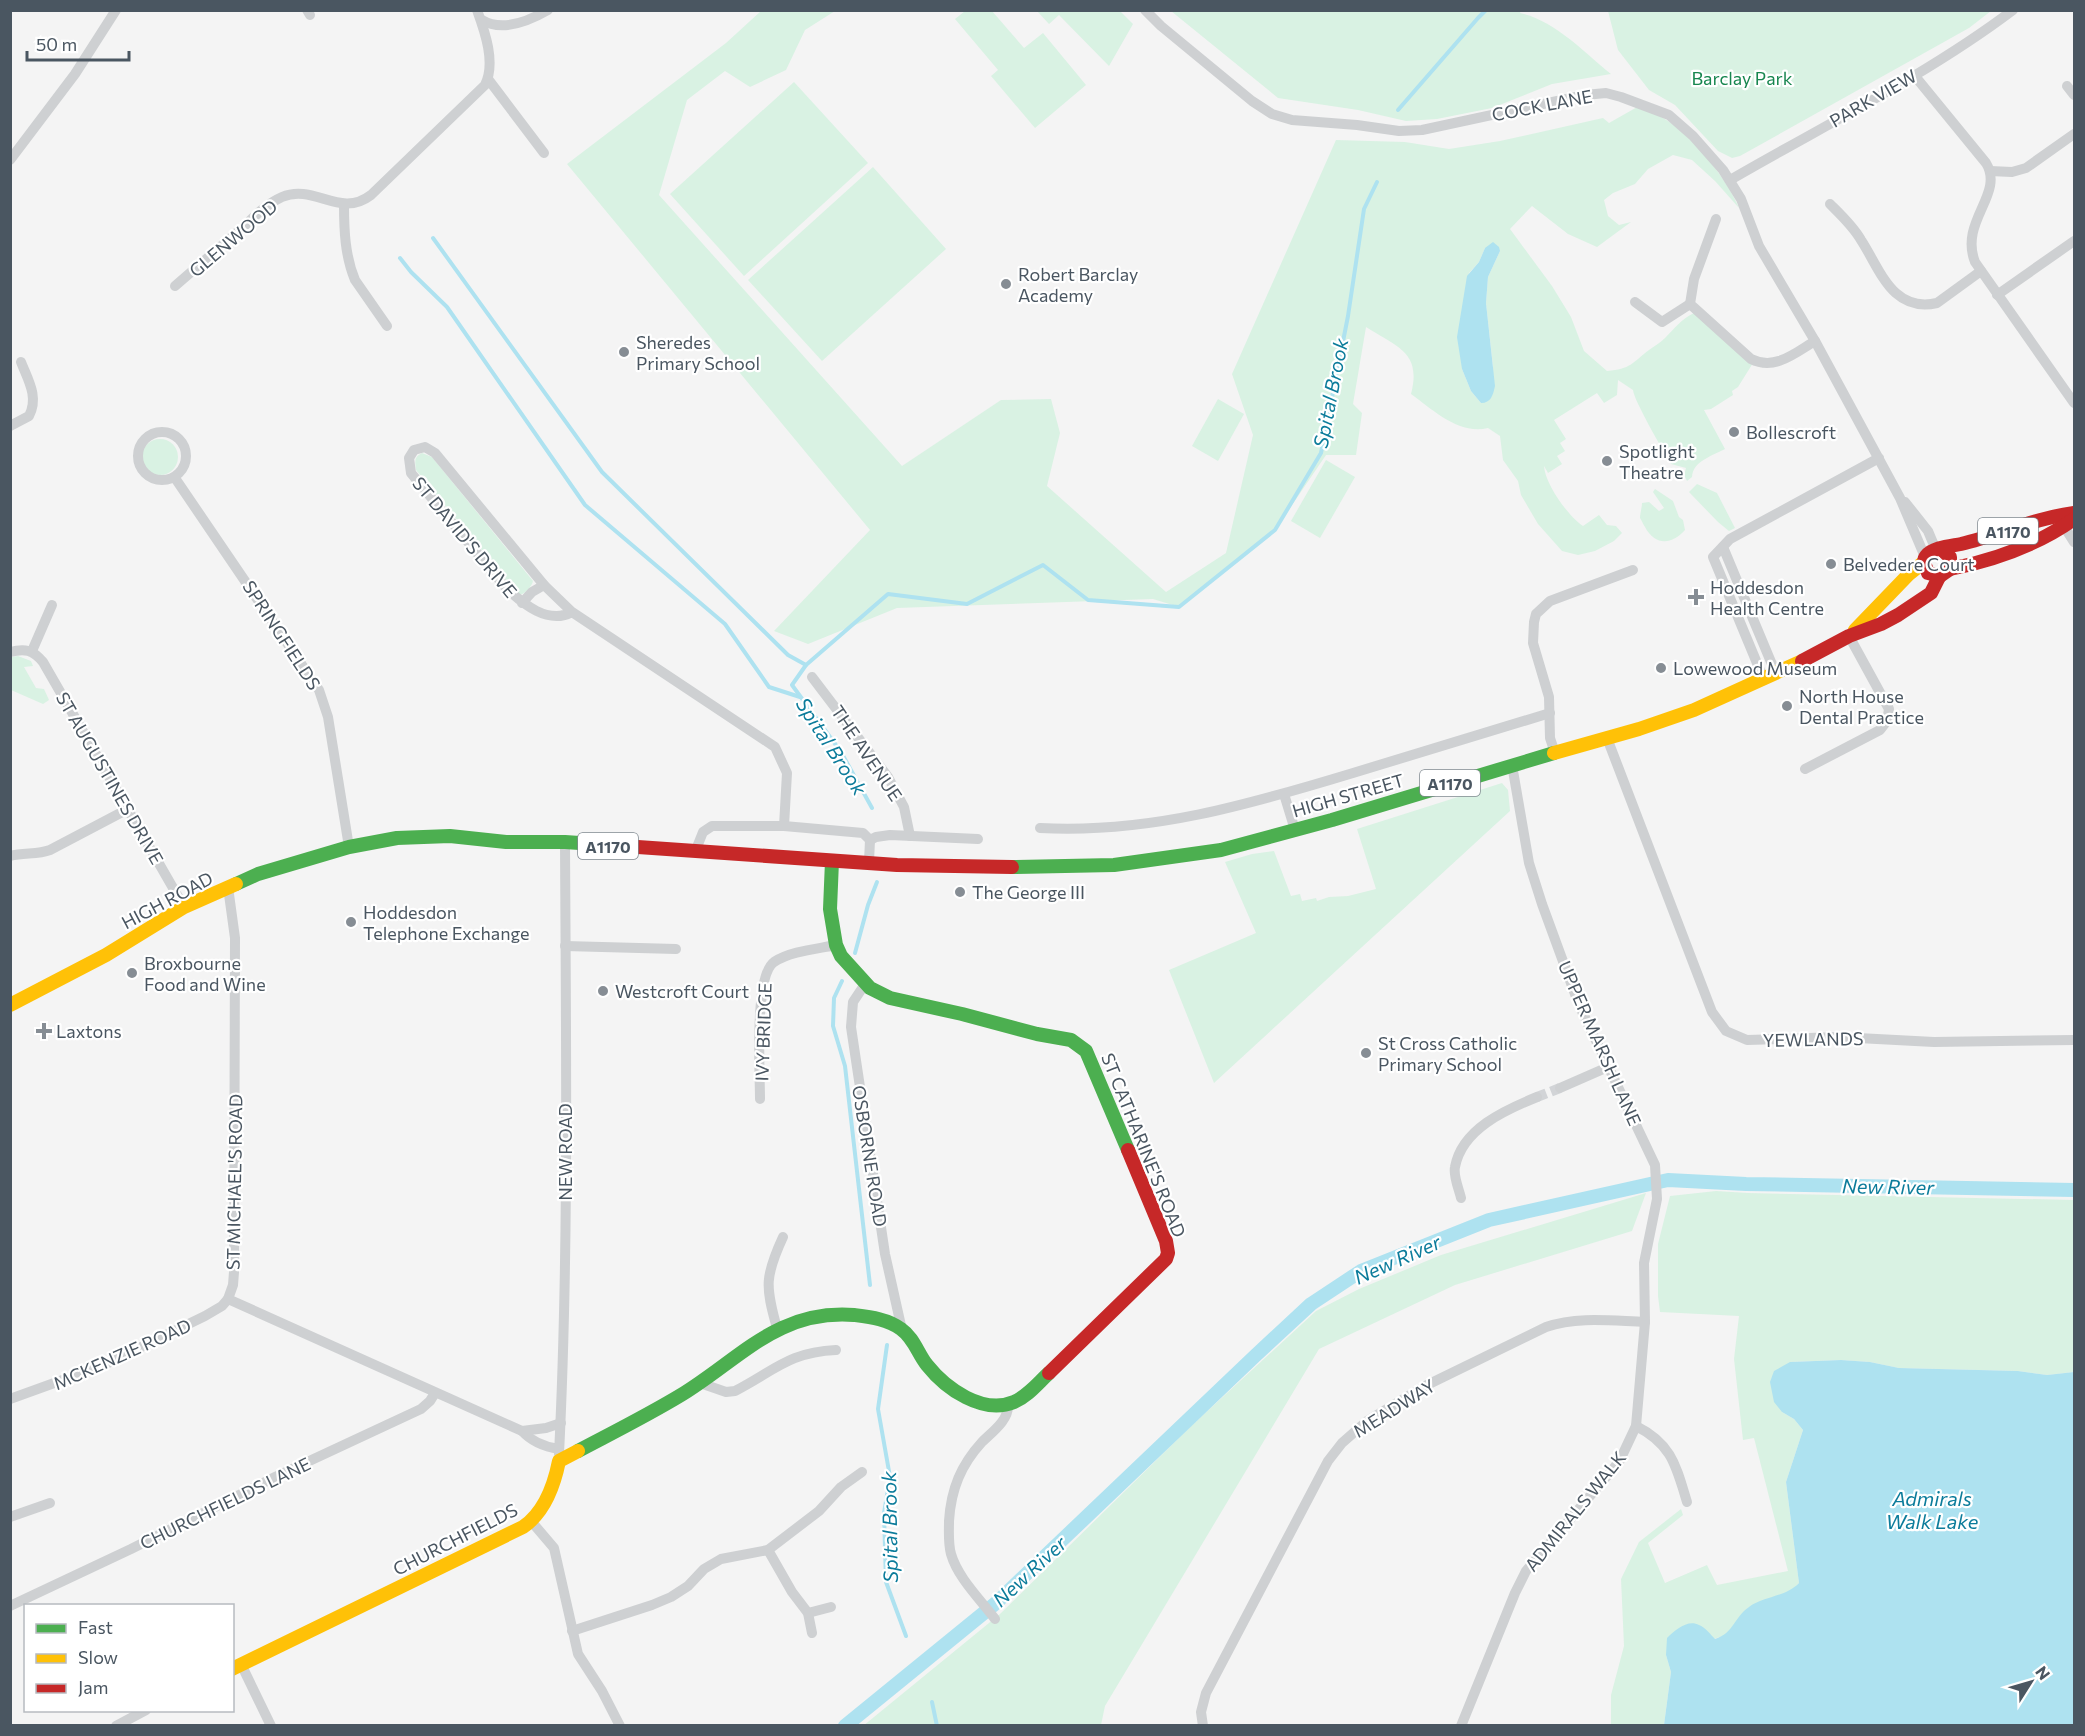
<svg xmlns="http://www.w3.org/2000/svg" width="2085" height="1736" viewBox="0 0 2085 1736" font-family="Commissioner,sans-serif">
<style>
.green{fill:#d9f2e3;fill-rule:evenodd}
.water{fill:#aee2f0}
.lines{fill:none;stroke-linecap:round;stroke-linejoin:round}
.stream{stroke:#aee2f0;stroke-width:4}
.canal{stroke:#aee2f0;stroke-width:14}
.street-tunnel{stroke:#d2d4d7;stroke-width:10;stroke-dasharray:10 5;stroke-linecap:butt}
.street{stroke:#ced0d2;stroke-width:10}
.fast{stroke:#4caf50;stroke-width:14}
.slow{stroke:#ffc107;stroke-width:14}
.jam{stroke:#c62828;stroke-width:14}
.poi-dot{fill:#868d94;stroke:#fff;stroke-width:2}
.labels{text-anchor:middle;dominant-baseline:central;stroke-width:4.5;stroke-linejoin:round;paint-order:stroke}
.shield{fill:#fff;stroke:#808990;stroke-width:1.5}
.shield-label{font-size:16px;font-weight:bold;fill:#4a5661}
.park-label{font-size:18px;fill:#17864f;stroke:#fff}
.street-label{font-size:18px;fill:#4a5661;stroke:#fff}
.poi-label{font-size:18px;fill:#4a5661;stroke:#fff;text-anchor:start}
.water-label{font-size:20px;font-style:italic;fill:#0c7c9b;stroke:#fff}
</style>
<rect width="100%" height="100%" fill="#f4f4f4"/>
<!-- green -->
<g class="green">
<path d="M761,11H835L805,30L786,70L750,87L725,71L687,100L659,195L902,466L1001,400L1051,399L1060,433L1047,486L1166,592L1226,553L1253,435L1232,374L1336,140L1405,142L1449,149L1500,141L1603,118L1609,123L1639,106C1648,111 1659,115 1668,121C1695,140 1726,177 1739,208L1715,181L1692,160L1673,155L1648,169L1635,184L1613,193L1604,200L1608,216L1619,225L1631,222L1597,247L1568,234L1532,206L1510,229L1552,286L1571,317L1584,351L1607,371C1631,369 1632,363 1649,350C1654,346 1660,343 1665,338C1674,329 1681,319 1694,313L1753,363L1738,387L1732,391L1733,395L1711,409L1704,410L1725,449C1712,456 1693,461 1692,477L1687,481L1684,475L1686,468L1671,464C1664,452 1634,401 1633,390L1618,380L1617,395L1604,403L1597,393L1554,420L1566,439L1560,443L1565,451L1557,456L1562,464L1548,473L1544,466C1545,484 1568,516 1583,526L1599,515L1607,525L1616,526L1622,533L1614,541L1595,551L1578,555L1562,551L1538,524L1521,495L1518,481L1503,460L1500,436L1488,428C1459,435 1433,410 1411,394C1422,352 1397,347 1366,327L1353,404L1362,413L1356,455H1326L1275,530L1179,607L1153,599L897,608L808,644L774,631L870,530L567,164L726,43ZM1485,248L1500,251L1488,277L1486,303L1493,367L1481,403L1471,391L1462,369L1469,273L1479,262Z"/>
<polygon points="965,11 992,11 1024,48 1043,33 1086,85 1035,128 991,76 998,70 955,19"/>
<polygon points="1037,11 1120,11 1133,24 1109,66 1059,15 1049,24"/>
<path d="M1171,11H1521L1520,13C1554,20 1584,52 1611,74L1552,84L1492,108L1437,119L1406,121L1358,110L1278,98Z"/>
<polygon points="1608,11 1608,10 1991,11 1969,28 1740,156 1732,158 1718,151 1675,105 1649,90 1618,50"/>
<polygon points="794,82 868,163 744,276 670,194"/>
<polygon points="873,167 946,249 822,361 748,280"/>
<polygon points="1218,399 1244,414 1218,461 1192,446"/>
<circle cx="160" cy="457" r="18"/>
<path d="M422,453L432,457L533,581C532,586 526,593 520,595L514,589L416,470C415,461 414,457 422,453Z"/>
<polygon points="1326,460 1355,477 1320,538 1291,521"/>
<polygon points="1697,484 1717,493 1735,528 1729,531 1718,522 1689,492"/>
<path d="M1655,489L1673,501L1679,517L1683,520L1685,530C1672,545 1655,546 1645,527C1644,526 1641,519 1640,518C1640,514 1642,507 1642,503L1649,502L1659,511L1664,508L1653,492Z"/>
<polygon points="18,656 31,661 33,666 24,667 36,688 44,689 49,700 43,704 11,690 11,657"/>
<polygon points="1502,783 1508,790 1510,811 1214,1083 1169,970 1256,933 1225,862 1252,854 1274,851 1291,896 1300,894 1302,901 1316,898 1317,901 1329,897 1348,896 1376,889 1357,829"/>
<polygon points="1716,1191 1748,1193 2074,1200 2074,1372 2047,1375 2018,1371 1899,1368 1870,1362 1841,1360 1790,1362 1782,1412 1794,1419 1803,1430 1786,1482 1799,1583 1793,1590 1748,1608 1726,1635 1666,1655 1671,1672 1664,1725 1611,1726 1611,1695 1624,1646 1621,1579 1639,1542 1681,1509 1683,1515 1648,1543 1665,1583 1707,1565 1717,1585 1788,1571 1754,1438 1743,1440 1734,1359 1739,1316 1660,1312 1658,1296 1658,1244 1670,1196"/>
<polygon points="1646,1193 1632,1231 1455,1285 1319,1349 1105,1706 1101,1725 863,1726 1000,1614 1189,1428 1316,1311 1359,1289 1441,1255"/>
</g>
<!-- water -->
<g class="water">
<path d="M1493,242L1499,247L1500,251L1488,277L1486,303L1495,386C1493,395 1491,403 1481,403L1471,391L1462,369L1457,337L1467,276L1479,262L1485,248Z"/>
<path d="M1841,1360L1870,1362L1899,1368L2018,1371L2047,1375L2074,1372V1725H1664L1671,1672L1666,1655L1667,1638C1675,1630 1688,1619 1699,1625C1705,1627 1711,1635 1715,1639C1734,1633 1734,1617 1749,1607C1764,1596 1786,1597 1799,1583L1786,1482L1803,1430L1794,1419L1782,1412L1774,1402L1770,1382L1774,1371L1790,1362Z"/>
</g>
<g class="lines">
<!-- stream -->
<g class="stream">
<polyline points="1398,110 1478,18 1486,10"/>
<polyline points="433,238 602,472 788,655 806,665"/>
<polyline points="400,258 411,272 447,307 585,505 725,624 769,687 800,697"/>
<polyline points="872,808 841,752 792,685 806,665 888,594 967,604 1043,565 1088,600 1179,607 1275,530 1321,453 1348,316 1364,209 1377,182"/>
<polyline points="855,953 868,905 877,882"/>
<polyline points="842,981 834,998 833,1026 845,1066 870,1285"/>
<polyline points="887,1345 878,1409 890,1477 884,1513 886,1582 906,1636"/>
<polyline points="932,1702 937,1726"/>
</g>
<!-- canal -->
<polyline class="canal" points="845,1726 996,1603 1256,1355 1311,1304 1361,1271 1489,1220 1668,1180 1746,1184 2074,1190"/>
<!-- street-tunnel -->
<polyline class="street-tunnel" points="1537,1097 1560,1088"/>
<!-- street -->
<g class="street">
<polyline points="307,10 310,15"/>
<polyline points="1145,10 1161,26 1252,101 1272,114 1292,120 1357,125 1399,131 1422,130 1585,95 1606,93 1621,97 1669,115 1693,136 1723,170 1741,199 1759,246 1815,341 1900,498 1925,557"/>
<path d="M482,20C502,32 529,21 548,10"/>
<path d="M1914,75L1986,163C2005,194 1959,221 1975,262L2074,403"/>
<polyline points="488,79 544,153"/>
<polyline points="2067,86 2074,95"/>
<polyline points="10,160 75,74 116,10"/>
<polyline points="1990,171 2012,172 2026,168 2074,134"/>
<path d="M1730,180C1823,126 1927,75 2013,10"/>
<path d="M1830,204C1841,215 1853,226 1861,240C1880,269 1892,313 1937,303L1981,271"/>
<path d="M344,205C344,230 345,256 355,280L387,326"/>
<path d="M1716,219L1694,279L1690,304L1751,359C1775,371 1795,353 1815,341"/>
<path d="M175,286C197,267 219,248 242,228C254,217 266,204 282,197C314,183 340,219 371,195L485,85C496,63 485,32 477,10"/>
<polyline points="1997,295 2074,241"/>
<polyline points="1635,302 1662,322 1690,304"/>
<path d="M10,426L29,416C39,397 28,380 21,362"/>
<circle cx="162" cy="456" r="24"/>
<polyline points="175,478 319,690 328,717 349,847"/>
<polyline points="1905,502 1928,531 1936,550"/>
<polyline points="2062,523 2074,542"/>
<polyline points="1723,547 1776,674"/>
<polyline points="522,603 532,592 544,585"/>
<path d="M572,612L544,585L435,453L425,447L414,450L409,458L411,473L506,588C523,604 548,625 572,612L775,747L787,773L784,826"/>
<polyline points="32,651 52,605"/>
<path d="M10,652C25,648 33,650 43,662L184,907"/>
<polyline points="812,677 888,777 904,807 910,836"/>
<polyline points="1764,680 1713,557 1730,539 1879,458"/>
<polyline points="1607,738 1712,1012 1726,1031 1747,1040 1839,1037 1934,1042 2074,1040"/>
<polyline points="1555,753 1550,738 1549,697 1533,643 1534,622 1536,614 1550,601 1633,570"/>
<polyline points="1805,769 1880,730 1887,721 1889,709 1849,636"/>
<polyline points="1284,794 1295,830"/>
<path d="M1040,828C1149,834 1251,804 1353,773C1419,753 1485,733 1550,713"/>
<polyline points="870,840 876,837 890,835 978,839"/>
<polyline points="695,852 703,832 712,826 784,826 863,833 870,840 869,862"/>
<path d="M10,856C24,852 37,855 50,850L128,809"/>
<path d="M228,887L235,938L234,1272L233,1285L228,1299L522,1431C532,1442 545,1447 559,1449"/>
<polyline points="565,946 676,949"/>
<polyline points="865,984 853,1002 851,1027 885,1254 902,1330"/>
<polyline points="1560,1088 1608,1067"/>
<path d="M760,1099C760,1073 754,976 774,962C791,951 817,949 836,945"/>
<path d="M1461,1198C1459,1189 1453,1176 1455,1167C1462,1129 1505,1110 1537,1097"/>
<path d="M777,1328C765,1286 765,1276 783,1237"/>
<path d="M700,1383L726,1392L735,1391C774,1371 789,1352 836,1350"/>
<polyline points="10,1399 104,1365 205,1316 222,1306 228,1299"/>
<path d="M1636,1426C1672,1444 1676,1466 1687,1502"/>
<polyline points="522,1431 546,1428 561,1423"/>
<path d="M559,1454C569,1251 566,1046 565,842"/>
<polyline points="10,1517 50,1503"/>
<polyline points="531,1521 554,1548 578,1654 602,1691 620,1726"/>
<polyline points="768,1550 792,1592 808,1613 812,1633"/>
<polyline points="10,1606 131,1549 275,1477 421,1409 430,1401 435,1393"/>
<polyline points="808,1613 831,1607"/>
<path d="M995,1619C980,1599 958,1578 951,1554C948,1543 949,1532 949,1521C951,1489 961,1465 982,1442C992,1432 1009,1420 1008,1405"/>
<polyline points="572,1631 652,1605 671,1597 688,1586 704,1569 721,1559 768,1550 819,1511 841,1487 862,1472"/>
<polyline points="241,1664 271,1726"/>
<polyline points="116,1726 146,1710"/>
<path d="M1203,1726L1201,1712L1206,1693L1328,1461L1342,1443L1367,1421L1425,1386L1546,1327C1578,1316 1613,1321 1645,1322"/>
<polyline points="1461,1726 1515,1593 1526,1571 1613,1469 1620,1460 1636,1426 1645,1322 1644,1263 1657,1199 1655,1165 1579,1005 1542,904 1529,863 1512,765"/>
</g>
<!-- fast -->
<g class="fast">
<polyline points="832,861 830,909 836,945 841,956 870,988 890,998 962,1014 1037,1034 1071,1040 1086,1051 1128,1150"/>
<polyline points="1012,867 1114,865 1221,850 1332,820 1554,753"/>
<polyline points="236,884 258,874 349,847 397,838 450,836 506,842 565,842 609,845"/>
<path d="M578,1451C612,1433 648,1415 681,1395C740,1359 778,1309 854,1315C870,1317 888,1319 901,1329C914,1338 918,1354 927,1365C946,1389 983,1415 1014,1402C1028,1396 1038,1383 1049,1373"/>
</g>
<!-- slow -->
<g class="slow">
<polyline points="1855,630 1909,574 1924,562"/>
<polyline points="1554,753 1639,729 1694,710 1802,661"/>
<polyline points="10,1005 106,955 184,907 236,884"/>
<path d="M232,1669L523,1527C545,1512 554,1486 559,1461L578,1451"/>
</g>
<!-- jam -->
<g class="jam">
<path d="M1942,550L1950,557V569L1940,576L1928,573C1926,567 1922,561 1926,556C1933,547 1951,546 1961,544C1999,535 2035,518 2074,513"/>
<path d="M1950,569C1995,560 2036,546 2074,519"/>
<polyline points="1802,661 1849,636 1881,624 1898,615 1931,593 1939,577"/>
<polyline points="609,845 897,865 1012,867"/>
<polyline points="1049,1373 1166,1259 1168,1253 1166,1241 1128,1150"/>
</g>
</g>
<!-- markers -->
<g class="poi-dot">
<circle cx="1006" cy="284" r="6"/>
<circle cx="624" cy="352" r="6"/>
<circle cx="1734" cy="432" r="6"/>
<circle cx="1607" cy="461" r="6"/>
<circle cx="1831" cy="564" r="6"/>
<path d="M1693 588h6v6h6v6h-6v6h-6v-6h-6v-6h6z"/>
<circle cx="1661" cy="668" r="6"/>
<circle cx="1787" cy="706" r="6"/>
<circle cx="960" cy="892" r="6"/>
<circle cx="351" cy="922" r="6"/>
<circle cx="132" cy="973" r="6"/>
<circle cx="603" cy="991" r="6"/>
<path d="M41 1022h6v6h6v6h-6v6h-6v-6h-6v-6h6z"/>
<circle cx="1366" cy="1053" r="6"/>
</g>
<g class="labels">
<!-- shield labels -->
<g class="shield">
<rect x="1978" y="518" width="60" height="26" rx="4.5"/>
<rect x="1420" y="770" width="60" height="26" rx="4.5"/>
<rect x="578" y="833" width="60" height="26" rx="4.5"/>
</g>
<g class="shield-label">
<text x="2008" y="531">A1170</text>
<text x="1450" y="783">A1170</text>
<text x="608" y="846">A1170</text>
</g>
<!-- park labels -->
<g class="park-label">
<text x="1742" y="78">Barclay Park</text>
</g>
<!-- street labels -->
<g class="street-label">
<text transform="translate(1873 98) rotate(-30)">PARK VIEW</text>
<text transform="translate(1542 105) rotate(-11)">COCK LANE</text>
<text transform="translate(233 238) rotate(-40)">GLENWOOD</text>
<text transform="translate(465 537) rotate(50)">ST DAVID'S DRIVE</text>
<text transform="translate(282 635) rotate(57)">SPRINGFIELDS</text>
<text transform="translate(867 753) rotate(56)">THE AVENUE</text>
<text transform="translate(110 778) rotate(60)">ST AUGUSTINES DRIVE</text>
<text transform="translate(1348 795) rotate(-16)">HIGH STREET</text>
<text transform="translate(167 900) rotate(-28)">HIGH ROAD</text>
<text transform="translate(763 1032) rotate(-88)">IVY BRIDGE</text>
<text transform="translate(1813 1039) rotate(-1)">YEWLANDS</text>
<text transform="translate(1600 1043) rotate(66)">UPPER MARSH LANE</text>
<text transform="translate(1144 1145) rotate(68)">ST CATHARINE'S ROAD</text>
<text transform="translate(565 1152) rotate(-90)">NEW ROAD</text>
<text transform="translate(870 1156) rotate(81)">OSBORNE ROAD</text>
<text transform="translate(234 1182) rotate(-89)">ST MICHAEL'S ROAD</text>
<text transform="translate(122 1354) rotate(-24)">MCKENZIE ROAD</text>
<text transform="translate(1394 1408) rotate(-32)">MEADWAY</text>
<text transform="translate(225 1503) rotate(-26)">CHURCHFIELDS LANE</text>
<text transform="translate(1575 1511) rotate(-51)">ADMIRALS WALK</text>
<text transform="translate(455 1539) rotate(-27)">CHURCHFIELDS</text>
</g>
<!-- poi labels -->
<g class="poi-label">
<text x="1018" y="274">Robert Barclay<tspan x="1018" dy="21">Academy</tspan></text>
<text x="636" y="342">Sheredes<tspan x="636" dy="21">Primary School</tspan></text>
<text x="1746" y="432">Bollescroft</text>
<text x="1619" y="451">Spotlight<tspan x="1619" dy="21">Theatre</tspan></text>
<text x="1843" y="564">Belvedere Court</text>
<text x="1710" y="587">Hoddesdon<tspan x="1710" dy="21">Health Centre</tspan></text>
<text x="1673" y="668">Lowewood Museum</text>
<text x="1799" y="696">North House<tspan x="1799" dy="21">Dental Practice</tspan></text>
<text x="972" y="892">The George III</text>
<text x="363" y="912">Hoddesdon<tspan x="363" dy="21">Telephone Exchange</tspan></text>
<text x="144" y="963">Broxbourne<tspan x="144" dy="21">Food and Wine</tspan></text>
<text x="615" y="991">Westcroft Court</text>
<text x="56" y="1031">Laxtons</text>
<text x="1378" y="1043">St Cross Catholic<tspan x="1378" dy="21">Primary School</tspan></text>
</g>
<!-- water labels -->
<g class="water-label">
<text transform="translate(1330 393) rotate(-79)">Spital Brook</text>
<text transform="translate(832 746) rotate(57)">Spital Brook</text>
<text transform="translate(1888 1186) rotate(1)">New River</text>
<text transform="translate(1397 1259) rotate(-24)">New River</text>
<text x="1932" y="1498">Admirals<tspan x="1932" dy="23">Walk Lake</tspan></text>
<text transform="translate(889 1527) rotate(-91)">Spital Brook</text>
<text transform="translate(1029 1571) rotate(-43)">New River</text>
</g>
</g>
<!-- border -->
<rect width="2085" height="1736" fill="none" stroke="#4a5661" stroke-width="24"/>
<!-- legend -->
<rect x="24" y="1604" width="210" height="108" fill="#ffffff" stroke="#b7bbc0" stroke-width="1.5"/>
<rect x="36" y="1624" width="30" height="9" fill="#4caf50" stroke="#b7bbc0" stroke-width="1.5"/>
<text x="78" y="1634" font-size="18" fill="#4a5661">Fast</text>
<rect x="36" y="1654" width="30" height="9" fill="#ffc107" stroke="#b7bbc0" stroke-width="1.5"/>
<text x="78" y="1664" font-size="18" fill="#4a5661">Slow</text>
<rect x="36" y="1684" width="30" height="9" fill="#c62828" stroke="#b7bbc0" stroke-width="1.5"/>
<text x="78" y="1694" font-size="18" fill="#4a5661">Jam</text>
<!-- north arrow -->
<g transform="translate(2031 1682) rotate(53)" stroke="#ffffff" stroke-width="4.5" paint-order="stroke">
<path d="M0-4.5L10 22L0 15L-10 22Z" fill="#4a5661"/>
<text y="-9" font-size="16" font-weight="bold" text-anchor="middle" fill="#4a5661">N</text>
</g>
<!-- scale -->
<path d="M27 51v9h102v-9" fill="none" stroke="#4a5661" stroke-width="3"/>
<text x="36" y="51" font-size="18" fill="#4a5661" stroke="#ffffff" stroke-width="4.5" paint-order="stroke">50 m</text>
</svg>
